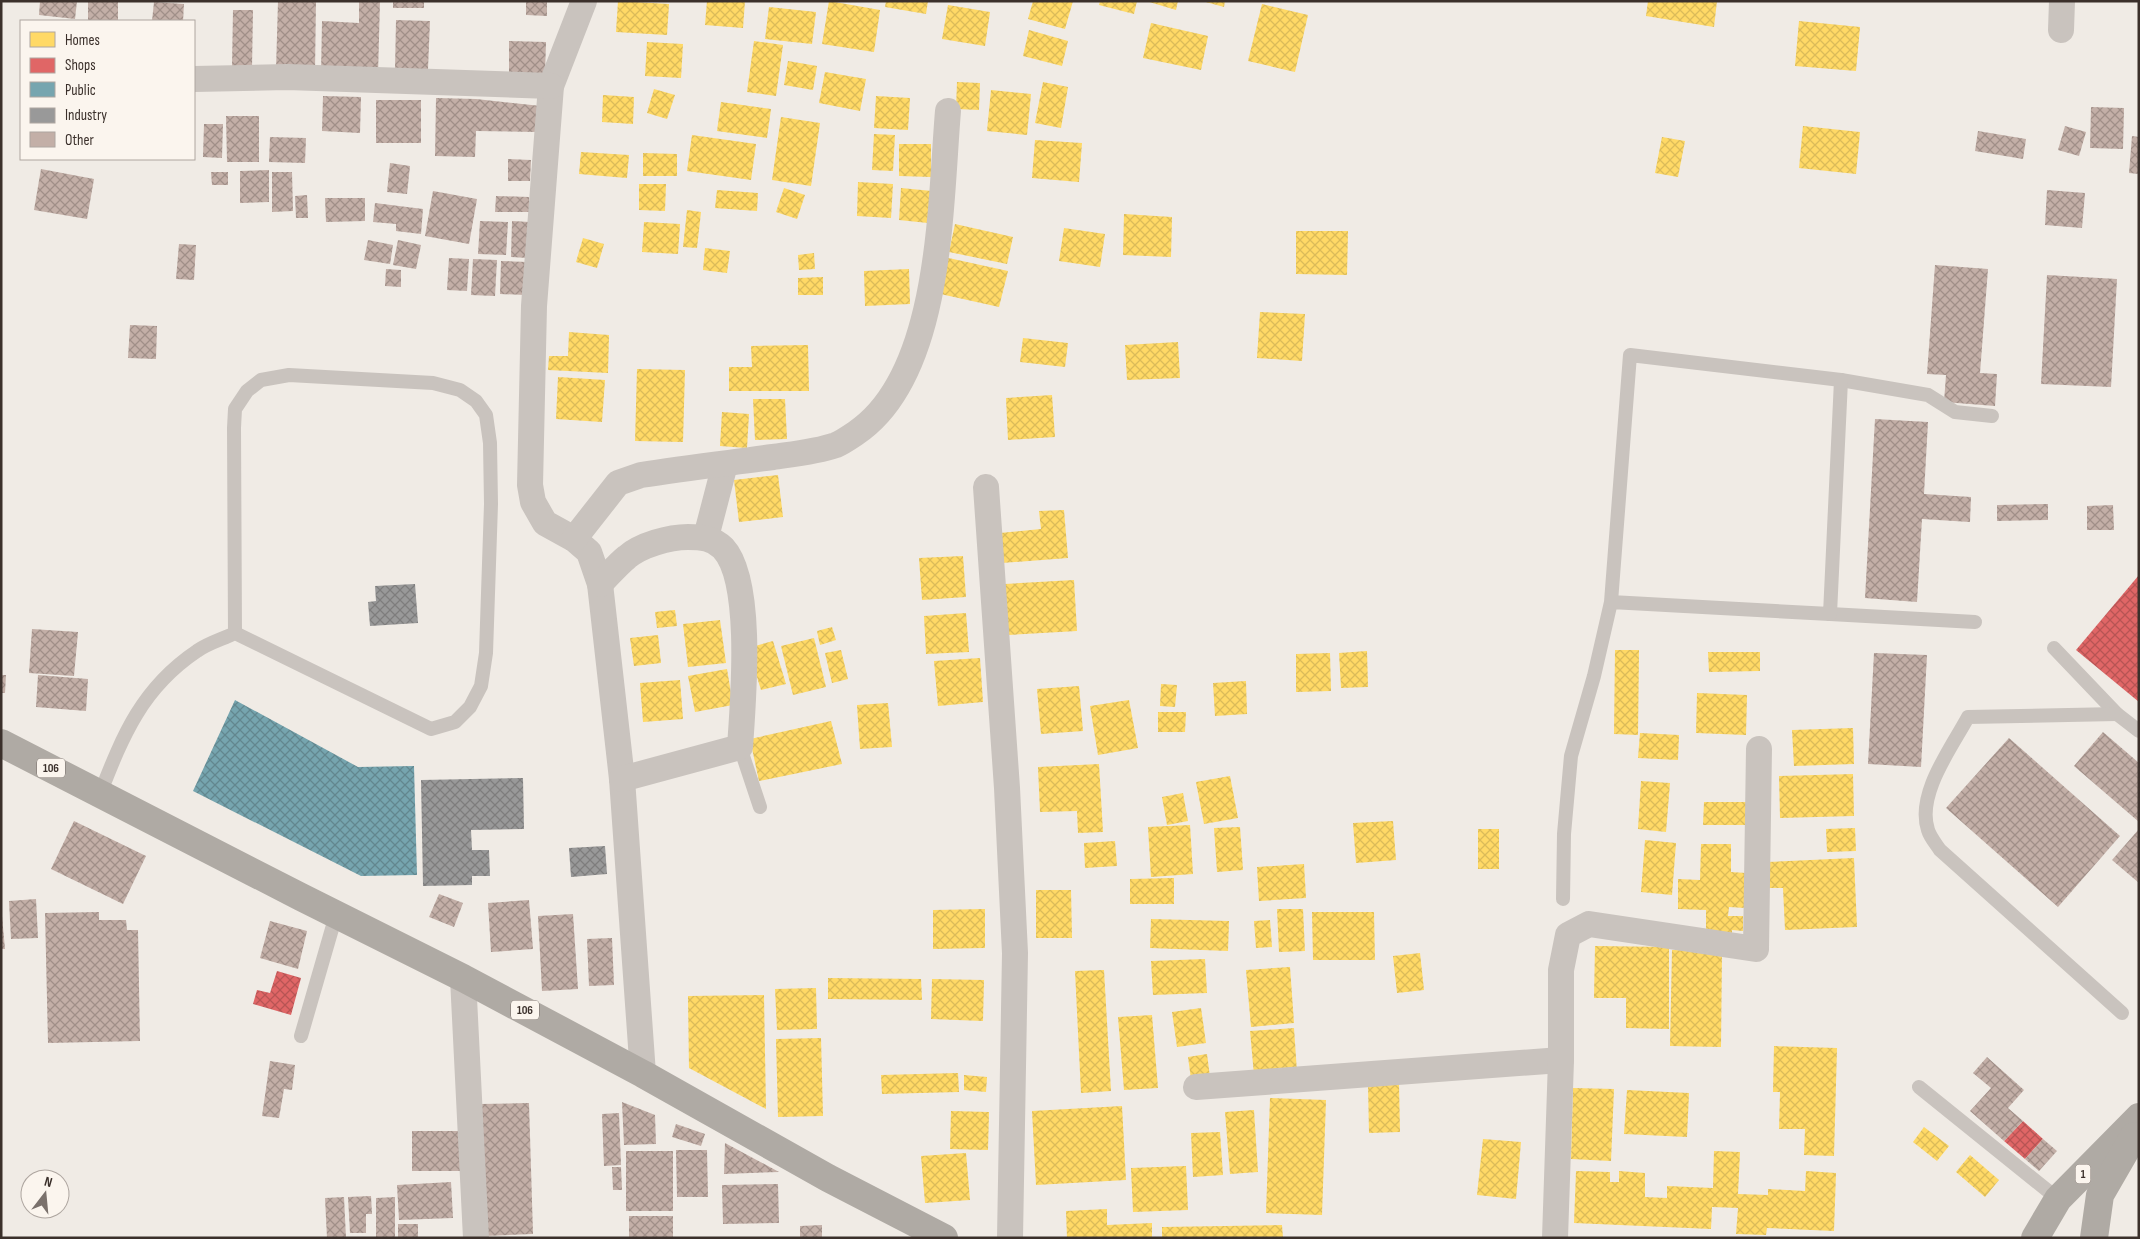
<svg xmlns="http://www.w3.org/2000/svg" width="2140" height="1239" viewBox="0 0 2140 1239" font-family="'Sofia Sans Condensed',sans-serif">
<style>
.homes{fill:url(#homes-cross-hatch)}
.shops{fill:url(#shops-cross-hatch)}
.public{fill:url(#public-cross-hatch)}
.industry{fill:url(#industry-cross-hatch)}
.building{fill:url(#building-cross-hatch)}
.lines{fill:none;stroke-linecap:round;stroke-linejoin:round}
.lane{stroke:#c9c3be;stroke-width:14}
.street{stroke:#c9c3be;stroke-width:26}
.highway{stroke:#afaaa4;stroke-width:28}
.labels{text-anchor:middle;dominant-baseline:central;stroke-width:5;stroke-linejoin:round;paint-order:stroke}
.shield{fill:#fbf5ee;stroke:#756b66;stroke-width:1}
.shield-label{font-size:12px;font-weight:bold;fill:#3b302b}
</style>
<defs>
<pattern id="homes-cross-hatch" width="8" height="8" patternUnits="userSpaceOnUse" patternTransform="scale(1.25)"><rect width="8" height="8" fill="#ffd966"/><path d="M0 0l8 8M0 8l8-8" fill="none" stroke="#dbbb59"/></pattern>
<pattern id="shops-cross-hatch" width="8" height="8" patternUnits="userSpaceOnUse" patternTransform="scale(1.25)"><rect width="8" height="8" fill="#e06666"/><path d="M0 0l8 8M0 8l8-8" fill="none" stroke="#b75454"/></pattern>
<pattern id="public-cross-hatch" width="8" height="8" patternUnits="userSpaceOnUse" patternTransform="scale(1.25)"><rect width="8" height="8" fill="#76a5af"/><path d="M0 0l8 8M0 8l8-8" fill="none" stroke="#62878f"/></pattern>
<pattern id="industry-cross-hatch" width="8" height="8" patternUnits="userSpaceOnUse" patternTransform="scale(1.25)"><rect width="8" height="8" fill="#999"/><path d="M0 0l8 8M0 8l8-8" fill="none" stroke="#7e7d7d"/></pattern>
<pattern id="building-cross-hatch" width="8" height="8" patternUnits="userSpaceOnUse" patternTransform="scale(1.25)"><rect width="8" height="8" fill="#c3afa7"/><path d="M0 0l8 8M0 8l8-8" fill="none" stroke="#a08f88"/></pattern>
</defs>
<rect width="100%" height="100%" fill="#f0ebe5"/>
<!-- homes -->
<g class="homes">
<polygon points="618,1 669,4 667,35 616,32"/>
<polygon points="707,1 745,1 743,28 705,25"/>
<polygon points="829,1 880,10 874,52 822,44"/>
<polygon points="886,1 928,1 926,14 885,7"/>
<polygon points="1033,1 1073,1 1065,29 1028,19"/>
<polygon points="1100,1 1137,1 1134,14 1099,5"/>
<polygon points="1146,1 1178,1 1176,10"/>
<polygon points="1202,1 1225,1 1224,7"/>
<polygon points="1648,1 1717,1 1714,27 1646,16"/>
<polygon points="1262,4 1308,15 1295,72 1248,61"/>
<polygon points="948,5 990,12 985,46 942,39"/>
<polygon points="769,7 816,12 812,44 765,39"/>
<polygon points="1799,21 1860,27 1856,71 1795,66"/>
<polygon points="1151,23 1208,36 1201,70 1143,58"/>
<polygon points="1029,30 1068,41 1062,66 1023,56"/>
<polygon points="754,41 783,45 776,96 747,92"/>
<polygon points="647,42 683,44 681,78 645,76"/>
<polygon points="788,61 817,66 813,90 784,85"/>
<polygon points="825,72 866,79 860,111 819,103"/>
<polygon points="957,82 980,83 979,110 956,109"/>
<polygon points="1043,82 1068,87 1061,128 1035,123"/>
<polygon points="654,89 675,95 667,119 647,113"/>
<polygon points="991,90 1031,94 1027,135 987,131"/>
<polygon points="603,95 634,97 633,124 602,122"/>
<polygon points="876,96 910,98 908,130 874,128"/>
<polygon points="721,102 771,109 767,138 717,131"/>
<polygon points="781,117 820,123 811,186 772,180"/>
<polygon points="1803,126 1860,132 1856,174 1799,168"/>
<polygon points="874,134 895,135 893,171 872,170"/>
<polygon points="692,135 756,144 751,180 687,171"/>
<polygon points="1662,137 1685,141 1678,177 1655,173"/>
<polygon points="1035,140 1082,143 1079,182 1032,178"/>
<polygon points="899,144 931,144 931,177 899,176"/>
<polygon points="581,152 629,155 627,178 579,174"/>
<polygon points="643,153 677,154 677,176 643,176"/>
<polygon points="858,182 893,184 891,218 857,216"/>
<polygon points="639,184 666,184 665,211 639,210"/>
<polygon points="784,188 805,195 797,219 776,212"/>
<polygon points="901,188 932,191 928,223 899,220"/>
<polygon points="717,190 758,193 757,211 715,208"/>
<polygon points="687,210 701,212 697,248 683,247"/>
<polygon points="1124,214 1172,217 1171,257 1123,255"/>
<polygon points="644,222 680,224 678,254 642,252"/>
<polygon points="955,224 1013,237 1007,264 949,252"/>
<polygon points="1064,228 1105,234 1100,267 1059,261"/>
<polygon points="1296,231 1348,231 1347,275 1296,274"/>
<polygon points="583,238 604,244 597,268 576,262"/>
<polygon points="705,248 730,251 727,273 703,270"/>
<polygon points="814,253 815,269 799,270 798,255"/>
<polygon points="944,257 1008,271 999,307 936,293"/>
<polygon points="909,269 910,304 865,306 864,271"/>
<polygon points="823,277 823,295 798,295 798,278"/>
<polygon points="1260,312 1305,314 1302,361 1257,358"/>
<polygon points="569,332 609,335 608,373 548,370 549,356 568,356"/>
<polygon points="1023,338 1068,343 1065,367 1020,362"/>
<polygon points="1178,342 1180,378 1127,380 1125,345"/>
<polygon points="808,345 809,391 729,391 729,367 752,367 751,346"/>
<polygon points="637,369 685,370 683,442 635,441"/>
<polygon points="558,377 605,380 602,422 556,419"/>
<polygon points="1052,395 1055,437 1008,440 1006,398"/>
<polygon points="753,399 785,399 787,439 755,440"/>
<polygon points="722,412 749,414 747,448 720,446"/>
<polygon points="778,475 783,517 739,522 734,480"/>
<polygon points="1064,510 1068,558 1002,563 1000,533 1041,529 1039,511"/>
<polygon points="963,556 966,597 922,600 919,558"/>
<polygon points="1074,580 1077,631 1008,635 1005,584"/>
<polygon points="675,610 677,626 657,628 655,612"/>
<polygon points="966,613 969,652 926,654 924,616"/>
<polygon points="720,620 726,663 688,667 683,624"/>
<polygon points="832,627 836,640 820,645 817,631"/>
<polygon points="658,635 661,663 634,666 630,638"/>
<polygon points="814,638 826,687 793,695 781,646"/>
<polygon points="773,641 786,684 761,690 748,648"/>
<polygon points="841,650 848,679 832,683 825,653"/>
<polygon points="1615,650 1639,650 1638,735 1614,734"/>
<polygon points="1367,651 1368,687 1341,688 1339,653"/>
<polygon points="1708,652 1760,652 1760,671 1709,672"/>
<polygon points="1330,653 1331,691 1296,692 1296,654"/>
<polygon points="980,658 983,702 938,706 934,661"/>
<polygon points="727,669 733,705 695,712 688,676"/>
<polygon points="680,680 683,719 643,722 640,683"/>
<polygon points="1246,681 1247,714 1215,716 1213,683"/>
<polygon points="1161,684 1177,685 1175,707 1160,706"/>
<polygon points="1079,686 1083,731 1041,734 1037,689"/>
<polygon points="1697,693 1747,695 1746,735 1696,733"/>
<polygon points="1129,700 1138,748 1098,755 1090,706"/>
<polygon points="888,703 892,747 860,749 857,705"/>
<polygon points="1158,712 1186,712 1185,732 1158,732"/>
<polygon points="831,721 842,764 759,781 750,739"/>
<polygon points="1853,728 1854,764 1794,766 1792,730"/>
<polygon points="1640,733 1679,735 1678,760 1638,758"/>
<polygon points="1099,764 1103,832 1078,833 1077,811 1040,812 1038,767"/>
<polygon points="1853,774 1854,816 1780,818 1779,776"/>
<polygon points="1230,776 1238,818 1204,824 1196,782"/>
<polygon points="1641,781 1670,783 1666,832 1638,829"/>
<polygon points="1183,793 1188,821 1167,825 1162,797"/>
<polygon points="1704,802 1752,802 1752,825 1703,825"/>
<polygon points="1393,821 1396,860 1356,863 1353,823"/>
<polygon points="1190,825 1193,874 1151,877 1148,827"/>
<polygon points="1240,827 1243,870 1217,872 1214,828"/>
<polygon points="1855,828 1856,851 1827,852 1826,829"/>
<rect x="1478" y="829" width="21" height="40"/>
<polygon points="1645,840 1676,843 1672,895 1641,892"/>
<polygon points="1115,841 1117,866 1085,868 1084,843"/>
<polygon points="1701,844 1731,844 1731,872 1746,873 1745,908 1729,907 1728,916 1743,916 1743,931 1732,930 1732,937 1706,936 1706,910 1678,909 1678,879 1700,880"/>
<polygon points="1854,858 1857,927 1785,930 1783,888 1768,888 1767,862"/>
<polygon points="1304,864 1306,898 1259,901 1257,867"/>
<polygon points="1174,878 1174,904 1130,904 1130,879"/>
<polygon points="1036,890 1071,890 1072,938 1036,938"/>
<polygon points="985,909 985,948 933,949 933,910"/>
<polygon points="1277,909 1303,909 1305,951 1279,952"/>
<polygon points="1312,912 1374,912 1375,960 1313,960"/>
<polygon points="1151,919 1229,921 1228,951 1150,948"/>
<polygon points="1270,920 1272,947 1256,948 1254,921"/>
<polygon points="1595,946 1669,947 1669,1029 1626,1028 1626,998 1594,998"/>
<polygon points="1672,950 1722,951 1721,1047 1670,1046"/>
<polygon points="1420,953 1424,990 1397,993 1393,956"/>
<polygon points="1205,959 1207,993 1153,995 1151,961"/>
<polygon points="1290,967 1294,1023 1251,1027 1246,970"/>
<polygon points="1104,970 1111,1091 1081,1093 1075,971"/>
<polygon points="828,978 921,979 922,1000 828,999"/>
<polygon points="932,979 984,980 983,1021 931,1019"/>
<polygon points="816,988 817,1029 777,1030 775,989"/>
<polygon points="764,995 766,1109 689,1068 688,996"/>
<polygon points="1201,1008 1206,1043 1177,1047 1172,1012"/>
<polygon points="1152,1015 1158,1088 1124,1090 1118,1017"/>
<polygon points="1294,1028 1297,1072 1254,1075 1250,1031"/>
<polygon points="821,1038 823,1116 778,1117 776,1039"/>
<polygon points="1774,1046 1837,1048 1834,1156 1804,1155 1805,1129 1779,1129 1780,1092 1773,1092"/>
<polygon points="1207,1054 1210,1077 1191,1079 1188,1057"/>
<polygon points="958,1073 959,1092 882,1094 881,1075"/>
<polygon points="964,1075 987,1077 986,1092 964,1090"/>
<polygon points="1368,1084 1399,1084 1400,1132 1369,1133"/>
<polygon points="1573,1088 1614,1089 1611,1161 1571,1159"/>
<polygon points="1627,1090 1689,1093 1687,1137 1624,1134"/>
<polygon points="1270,1098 1326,1100 1322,1215 1266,1213"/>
<polygon points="1122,1106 1126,1180 1036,1185 1032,1111"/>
<polygon points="1254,1110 1258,1172 1230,1174 1225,1112"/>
<polygon points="951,1111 989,1112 988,1150 950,1149"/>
<polygon points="1924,1127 1949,1146 1937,1161 1913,1142"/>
<polygon points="1220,1132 1223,1175 1193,1177 1191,1133"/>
<polygon points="1483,1139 1521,1142 1516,1199 1477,1195"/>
<polygon points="1714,1151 1740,1152 1738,1194 1768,1195 1768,1189 1805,1191 1806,1171 1836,1173 1834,1231 1767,1228 1766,1235 1736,1234 1738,1208 1712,1207 1711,1229 1574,1223 1576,1171 1610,1172 1610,1182 1619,1182 1619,1171 1645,1173 1645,1197 1667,1198 1667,1186 1713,1188"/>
<polygon points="966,1153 970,1200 925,1203 921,1156"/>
<polygon points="1970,1155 1999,1180 1985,1197 1956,1172"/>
<polygon points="1186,1166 1188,1210 1133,1212 1131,1168"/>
<polygon points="1107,1209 1107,1225 1152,1223 1152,1238 1067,1238 1066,1211"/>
<polygon points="1282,1225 1283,1238 1162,1238 1162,1227"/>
</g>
<!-- shops -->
<g class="shops">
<polygon points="2139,575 2139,702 2076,650"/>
<polygon points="277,971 301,978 291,1015 253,1004 257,990 270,993"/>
<polygon points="2023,1121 2043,1139 2025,1159 2004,1141"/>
</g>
<!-- public -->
<polygon class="public" points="235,700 358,767 414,766 417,875 361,876 193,791"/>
<!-- industry -->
<g class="industry">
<polygon points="415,584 418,623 370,626 368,602 376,601 375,586"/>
<polygon points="523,778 524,829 471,830 472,850 489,850 490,876 472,876 472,885 423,886 421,780"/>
<polygon points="605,846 607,874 571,877 569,848"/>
</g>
<!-- building -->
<g class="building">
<polygon points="40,1 77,1 75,19 39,15"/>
<rect x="88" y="1" width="30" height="20"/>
<polygon points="278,1 316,1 315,71 276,70"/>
<polygon points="359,1 380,1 378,75 321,74 322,21 359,23"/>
<rect x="393" y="1" width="31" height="7"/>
<polygon points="526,1 547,1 547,16 526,15"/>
<polygon points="154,2 184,4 183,21 152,21"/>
<polygon points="233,10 253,10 252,68 232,67"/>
<polygon points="396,20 430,21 428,69 395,69"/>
<polygon points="509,41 546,42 545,74 509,73"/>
<polygon points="323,96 361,97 360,133 322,131"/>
<polygon points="436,98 476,99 541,106 539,132 476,131 475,157 435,156"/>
<rect x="376" y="100" width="45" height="43"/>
<polygon points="2091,107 2124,108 2123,149 2090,148"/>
<polygon points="226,116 259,116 259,162 227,162"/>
<polygon points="204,124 223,124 222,158 203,157"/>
<polygon points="2065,126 2086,132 2079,156 2058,150"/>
<polygon points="1978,131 2026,139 2023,159 1975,151"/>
<polygon points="2132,136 2139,137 2139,174 2129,173"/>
<polygon points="270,137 306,138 305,163 269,162"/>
<polygon points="508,159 531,160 530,181 508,181"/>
<polygon points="390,163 410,166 407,194 387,192"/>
<polygon points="41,169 94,179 87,219 34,210"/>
<polygon points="269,170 269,202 240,203 240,171"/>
<polygon points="211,172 228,172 228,185 212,185"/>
<polygon points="272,172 292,172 293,211 272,212"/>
<polygon points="2047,190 2085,193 2082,228 2045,225"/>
<polygon points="433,191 477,199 469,244 425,236"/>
<polygon points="307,195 308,218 296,218 295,196"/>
<polygon points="496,196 529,197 529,212 495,212"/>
<polygon points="325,198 365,198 365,221 326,222"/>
<polygon points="375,203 423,209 421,234 396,231 396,224 373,222"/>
<polygon points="480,221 508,222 506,255 478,254"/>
<polygon points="512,221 530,222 528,258 511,257"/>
<polygon points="368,240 393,245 390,264 364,260"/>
<polygon points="398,240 421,245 416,269 393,265"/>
<polygon points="179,244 196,245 194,280 176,279"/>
<polygon points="449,258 469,259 467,291 447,290"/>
<polygon points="473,259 497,260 495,296 471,295"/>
<polygon points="501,261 527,262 525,295 500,294"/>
<polygon points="1935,265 1988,269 1980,373 1997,374 1995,406 1944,402 1946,375 1927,374"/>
<polygon points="386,269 401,270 401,287 385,286"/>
<polygon points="2047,275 2117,279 2111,387 2041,384"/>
<polygon points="130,325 157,326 156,359 128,358"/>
<polygon points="1875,419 1928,422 1924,494 1971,497 1970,522 1922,519 1917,602 1865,598"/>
<polygon points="2048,504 2048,520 1997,521 1997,505"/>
<polygon points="2113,505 2114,530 2087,530 2087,506"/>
<polygon points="32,629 78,632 74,676 29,673"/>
<polygon points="1874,653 1927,655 1921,767 1868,764"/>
<polygon points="1,675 6,675 5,693 1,693"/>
<polygon points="38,675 88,679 86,711 36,707"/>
<polygon points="2103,732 2139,763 2139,822 2074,766"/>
<polygon points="2009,738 2120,836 2058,907 1946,808"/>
<polygon points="74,821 146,856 123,904 51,869"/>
<polygon points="2139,829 2139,883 2112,860"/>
<polygon points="439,894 463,903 454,927 429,917"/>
<polygon points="36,899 38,938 11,939 9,901"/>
<polygon points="529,900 533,949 491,952 488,903"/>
<polygon points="1,905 5,949 1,949"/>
<polygon points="99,912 99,920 126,920 127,930 138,930 140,1041 48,1043 45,913"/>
<polygon points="573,914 578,989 542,991 538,916"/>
<polygon points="270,921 307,931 298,969 260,958"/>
<polygon points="612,938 614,985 589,986 587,939"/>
<polygon points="1987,1057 2024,1090 2008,1108 2023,1121 2004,1141 1970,1111 1991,1088 1973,1073"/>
<polygon points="270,1061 295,1065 292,1090 284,1089 279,1118 262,1116"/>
<polygon points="622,1102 655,1115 656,1144 624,1145"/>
<polygon points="529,1103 533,1234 484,1236 480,1104"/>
<polygon points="619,1113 621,1165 604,1166 602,1114"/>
<polygon points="676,1124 705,1134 701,1146 672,1137"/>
<rect x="412" y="1131" width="48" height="40"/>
<polygon points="2043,1139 2057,1151 2039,1171 2025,1159"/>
<polygon points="725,1143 779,1172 724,1174"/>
<polygon points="676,1150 707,1150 708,1197 677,1197"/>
<rect x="626" y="1151" width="47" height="60"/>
<polygon points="612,1167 621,1167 622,1190 613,1190"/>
<polygon points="451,1182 453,1218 399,1220 397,1185"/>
<polygon points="778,1184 779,1223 723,1224 722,1185"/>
<polygon points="371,1196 372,1214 366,1214 366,1233 350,1233 348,1197"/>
<polygon points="344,1197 346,1238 327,1238 325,1198"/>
<polygon points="395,1197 395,1238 376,1238 376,1198"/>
<rect x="629" y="1216" width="44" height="22"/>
<rect x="398" y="1224" width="20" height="14"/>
<polygon points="822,1225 822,1238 800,1238 800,1226"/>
</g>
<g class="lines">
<!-- lane -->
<g class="lane">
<polyline points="1841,380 1928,395 1955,412 1992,416"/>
<polyline points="1830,614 1975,622"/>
<polyline points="2054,648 2117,714 2139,731"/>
<path d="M2117,714L1968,717C1952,747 1916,794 1928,830C1930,837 1936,844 1940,850L2122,1013"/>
<polyline points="740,747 760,807"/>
<path d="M100,794C123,735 142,688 197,651C208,643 223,639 235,633L431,729L455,722L470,707L481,686L486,653L491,504L490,443L486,415L476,401L460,390L433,383L289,375L261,380L247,391L235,409L234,428L235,633"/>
<polyline points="1563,899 1564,834 1571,756 1594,676 1611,602 1630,355 1841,380 1830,614 1611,602"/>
<polyline points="301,1036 336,915"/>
<polyline points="1919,1087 2058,1199"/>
</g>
<!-- street -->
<g class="street">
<polyline points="584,1 551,86 534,306 530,485 533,502 545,523 574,539 589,552 600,584 622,779 643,1074"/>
<polyline points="2061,30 2062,1"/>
<polyline points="194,79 287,77 551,86"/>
<polyline points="986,487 1007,788 1015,953 1010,1238"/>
<polyline points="706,537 725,464"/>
<path d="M574,539L618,483L641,475C685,468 729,463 773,457C794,454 816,452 836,445C843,442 850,437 856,433C942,375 940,205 948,111"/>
<path d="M600,584C609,575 617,565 627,557C641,545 669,537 688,537C701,537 713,538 723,548C754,581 743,702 740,747L622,779"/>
<polyline points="463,978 476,1238"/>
<polyline points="1196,1087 1561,1060"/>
<polyline points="1555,1238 1561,1060 1561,970 1568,935 1589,924 1756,949 1759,749"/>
</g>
<!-- highway -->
<g class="highway">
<polyline points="1,743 301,897 463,978 643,1074 828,1178 944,1238"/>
<polyline points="2035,1238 2058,1199 2139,1117"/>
<polyline points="2094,1238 2100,1195 2134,1136"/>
</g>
</g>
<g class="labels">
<!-- shield labels -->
<g class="shield">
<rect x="37" y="758.5" width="28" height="19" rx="4"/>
<rect x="511" y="1000.5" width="28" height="19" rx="4"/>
<rect x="2075.5" y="1164.5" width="15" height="19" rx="4"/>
</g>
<g class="shield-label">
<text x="51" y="768">106</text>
<text x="525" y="1010">106</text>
<text x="2083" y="1174">1</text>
</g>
</g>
<!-- border -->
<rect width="2140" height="1239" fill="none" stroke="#3b302b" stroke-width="5"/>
<!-- legend -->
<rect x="20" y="20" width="175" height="140" fill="#fbf5ee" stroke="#aea6a0"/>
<rect x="30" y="32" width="25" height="15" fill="#ffd966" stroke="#aea6a0"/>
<text x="65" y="45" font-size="15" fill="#3b302b">Homes</text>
<rect x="30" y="58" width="25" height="15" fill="#e06666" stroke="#aea6a0"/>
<text x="65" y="70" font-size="15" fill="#3b302b">Shops</text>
<rect x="30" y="82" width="25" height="15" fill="#76a5af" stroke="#aea6a0"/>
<text x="65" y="95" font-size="15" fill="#3b302b">Public</text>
<rect x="30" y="108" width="25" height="15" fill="#999999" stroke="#aea6a0"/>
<text x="65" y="120" font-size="15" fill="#3b302b">Industry</text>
<rect x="30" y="132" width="25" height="15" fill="#c3afa7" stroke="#aea6a0"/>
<text x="65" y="145" font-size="15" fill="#3b302b">Other</text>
<!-- north arrow -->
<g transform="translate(45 1194) rotate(16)"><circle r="24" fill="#fbf5ee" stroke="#aea6a0"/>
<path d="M0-4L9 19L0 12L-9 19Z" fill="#7a716c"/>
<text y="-8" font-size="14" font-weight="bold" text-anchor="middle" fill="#3b302b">N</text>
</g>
</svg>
